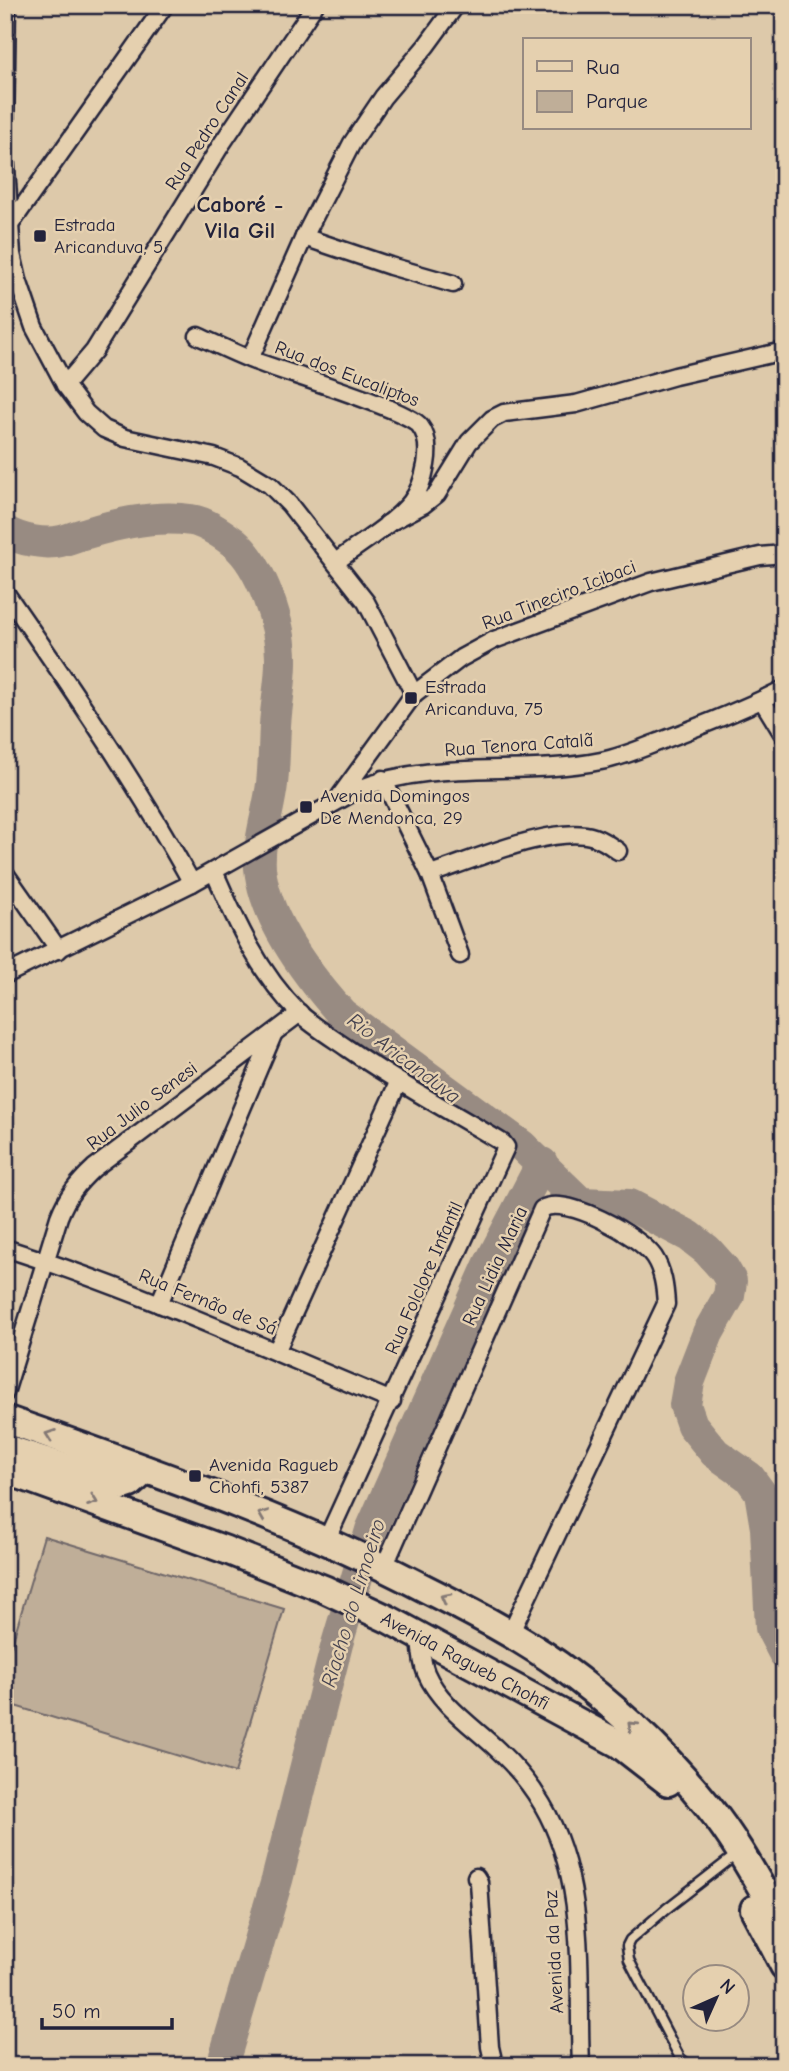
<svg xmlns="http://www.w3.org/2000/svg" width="789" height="2071" viewBox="0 0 789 2071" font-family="'Comic Neue',sans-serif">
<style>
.green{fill:#bfae98;stroke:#70686a;stroke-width:2}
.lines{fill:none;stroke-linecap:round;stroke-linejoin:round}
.river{stroke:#988b82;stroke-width:32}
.service-casing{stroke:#22223b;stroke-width:13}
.minor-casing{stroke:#22223b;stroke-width:21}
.primary-casing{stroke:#22223b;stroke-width:32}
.service{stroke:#e5d0af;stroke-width:8}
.minor{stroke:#e5d0af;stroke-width:16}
.primary{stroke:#e5d0af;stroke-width:26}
.oneway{stroke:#847975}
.poi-dot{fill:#22223b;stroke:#e5d0af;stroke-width:2.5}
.labels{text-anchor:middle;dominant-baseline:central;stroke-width:5;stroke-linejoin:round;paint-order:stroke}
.street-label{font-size:19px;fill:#22223b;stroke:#e5d0af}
.poi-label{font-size:19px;fill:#22223b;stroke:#e5d0af;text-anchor:start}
.water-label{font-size:21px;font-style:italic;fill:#454250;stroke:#e5d0af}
.quarter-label{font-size:23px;font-weight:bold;fill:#22223b;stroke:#e5d0af}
</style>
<rect width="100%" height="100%" fill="#ddc9aa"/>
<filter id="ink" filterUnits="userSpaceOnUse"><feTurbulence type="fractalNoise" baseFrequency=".0143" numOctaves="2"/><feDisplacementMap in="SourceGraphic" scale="14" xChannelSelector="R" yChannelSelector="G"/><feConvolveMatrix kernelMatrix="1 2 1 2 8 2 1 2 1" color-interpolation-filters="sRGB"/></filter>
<g filter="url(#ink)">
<!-- green -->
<polygon class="green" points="44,1536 284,1609 235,1773 5,1703 5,1667"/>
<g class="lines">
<!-- river -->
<g class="river">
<path d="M5,531C19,540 45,545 61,541C70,539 78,535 87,533C119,523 157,515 191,520C206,522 222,534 233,542C262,565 282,627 281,662C281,683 276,705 275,726C274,745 274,765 272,784C269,811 258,840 260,868C265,920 308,976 342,1014L522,1146L581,1203L630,1205L689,1236L707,1250L724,1269L731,1281L729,1296L708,1333L689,1382L685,1405L692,1425L715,1453L749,1477L760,1492L766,1528L771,1628L784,1653"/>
<polyline points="222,2066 277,1880 337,1644 371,1530 489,1265 542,1163"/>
</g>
<defs>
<g id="service">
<polyline points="5,1497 11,1476"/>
<polyline points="690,2066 680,2058 629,1960 627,1946 630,1940 666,1909 737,1854"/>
</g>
<g id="minor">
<polyline points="5,131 7,5"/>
<polyline points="5,153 12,254 18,280 34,327 65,385 86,413 104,429 125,438 214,457 240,467 270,485 289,504 366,602 414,694"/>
<polyline points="10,225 165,5"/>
<polyline points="304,237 390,266 453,284"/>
<path d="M198,336C216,344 234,353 252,360C280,371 408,409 420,426C435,445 424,485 411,502C391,526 360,543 336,562"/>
<polyline points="250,359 304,237 352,143 383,97 426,46 456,5"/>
<polyline points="65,385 94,351 221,145 315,5"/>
<polyline points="387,524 423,505 437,494 469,442 492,419 504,413 576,404 675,376 784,351"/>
<path d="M5,592C71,687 136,782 192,883"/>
<polyline points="762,700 784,736"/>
<polyline points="383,779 430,874 460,955"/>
<polyline points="340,796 414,694 461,658 494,640 651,582 760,556 784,554"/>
<path d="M214,871C236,922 259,973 299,1013C313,1026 331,1037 347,1048C397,1083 450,1111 503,1143L506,1147L326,1541"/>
<polyline points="5,873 59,950"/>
<path d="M430,874C471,861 554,824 594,837C603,840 611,846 618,851"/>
<path d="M5,975L192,883L359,789C436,758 521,777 601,761C623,757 645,747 666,739C706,724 746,708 784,689"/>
<path d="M5,1248C137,1290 264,1348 392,1401"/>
<polyline points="159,1304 273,1035"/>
<polyline points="276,1352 398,1083"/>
<path d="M5,1393L59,1217C67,1196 78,1183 94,1168L300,1013"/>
<path d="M384,1567L542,1209C565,1194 640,1236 654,1257C663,1271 665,1287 666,1304L510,1634"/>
<path d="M420,1636C421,1649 421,1661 426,1673C440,1705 474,1727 498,1750C515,1766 531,1785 542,1804C589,1884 577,1978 581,2066"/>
<polyline points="476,1877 479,1882 490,2047 493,2060 499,2066"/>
</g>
<g id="primary">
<path d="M5,1419C148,1470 292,1519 426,1589C472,1612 518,1636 559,1665C614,1705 666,1754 708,1806C738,1843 760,1886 784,1927"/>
<polyline points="5,1448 124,1486 130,1484 146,1470"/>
<polyline points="5,1470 226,1550 324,1589 388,1619 619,1744 668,1782"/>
<polyline points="754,1909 784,1966"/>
</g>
</defs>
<!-- service casing -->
<use href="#service" class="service-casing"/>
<!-- minor casing -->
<use href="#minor" class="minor-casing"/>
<!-- primary casing -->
<use href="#primary" class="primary-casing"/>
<!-- service -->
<use href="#service" class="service"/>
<!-- minor -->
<use href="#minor" class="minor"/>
<!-- primary -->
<use href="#primary" class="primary"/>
</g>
<!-- one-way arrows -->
<defs><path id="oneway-chevron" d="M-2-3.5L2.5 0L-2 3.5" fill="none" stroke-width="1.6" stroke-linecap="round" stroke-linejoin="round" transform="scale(1.75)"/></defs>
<g class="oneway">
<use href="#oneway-chevron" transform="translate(50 1435) rotate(-160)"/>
<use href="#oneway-chevron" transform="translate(93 1501) rotate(20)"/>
<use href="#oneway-chevron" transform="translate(263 1515) rotate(-158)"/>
<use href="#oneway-chevron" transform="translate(445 1598) rotate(-152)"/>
<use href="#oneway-chevron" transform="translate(632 1726) rotate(-137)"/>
</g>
</g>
<!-- markers -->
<g class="poi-dot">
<rect x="33" y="229" width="14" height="14" rx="3.5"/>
<rect x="404" y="691" width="14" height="14" rx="3.5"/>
<rect x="299" y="800" width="14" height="14" rx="3.5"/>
<rect x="188" y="1469" width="14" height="14" rx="3.5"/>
</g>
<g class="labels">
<!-- street labels -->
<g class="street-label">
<text transform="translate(207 131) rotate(-57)">Rua Pedro Canal</text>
<text transform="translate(347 374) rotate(21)">Rua dos Eucaliptos</text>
<text transform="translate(559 595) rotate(-21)">Rua Tineciro Icibaci</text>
<text transform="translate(519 745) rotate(-4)">Rua Tenora Catalã</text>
<text transform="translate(142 1106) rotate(-37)">Rua Julio Senesi</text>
<text transform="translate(495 1266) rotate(-65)">Rua Lidia Maria</text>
<text transform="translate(424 1278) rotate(-66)">Rua Folclore Infantil</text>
<text transform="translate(208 1302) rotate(22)">Rua Fernão de Sá</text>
<text transform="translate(465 1661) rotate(28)">Avenida Ragueb Chohfi</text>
<text transform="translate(554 1952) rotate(-93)">Avenida da Paz</text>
</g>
<!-- poi labels -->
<g class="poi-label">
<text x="54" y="225">Estrada<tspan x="54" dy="22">Aricanduva, 5</tspan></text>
<text x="425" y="687">Estrada<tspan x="425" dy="22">Aricanduva, 75</tspan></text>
<text x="320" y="796">Avenida Domingos<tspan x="320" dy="22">De Mendonca, 29</tspan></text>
<text x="209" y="1465">Avenida Ragueb<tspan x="209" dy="22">Chohfi, 5387</tspan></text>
</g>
<!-- water labels -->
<g class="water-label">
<text transform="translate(404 1058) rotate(37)">Rio Aricanduva</text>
<text transform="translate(353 1603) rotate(-73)">Riacho do Limoeiro</text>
</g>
<!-- quarter labels -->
<g class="quarter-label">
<text x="240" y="204">Caboré -<tspan x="240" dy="26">Vila Gil</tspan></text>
</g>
</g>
<!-- margin -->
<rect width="789" height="2071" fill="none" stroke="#e5d0af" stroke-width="28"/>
<rect x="14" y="14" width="761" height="2043" fill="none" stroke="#22223b" stroke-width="2.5" filter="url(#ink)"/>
<!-- legend -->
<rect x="523" y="38" width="228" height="91" fill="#e5d0af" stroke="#978a81" stroke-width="2"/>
<rect x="537" y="61" width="35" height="10" fill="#e5d0af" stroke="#978a81" stroke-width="2"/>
<text x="586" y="74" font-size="21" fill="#22223b">Rua</text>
<rect x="537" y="91" width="35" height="21" fill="#bfae98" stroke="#978a81" stroke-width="2"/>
<text x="586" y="108" font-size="21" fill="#22223b">Parque</text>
<!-- north arrow -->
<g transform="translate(716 1998) rotate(45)"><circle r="33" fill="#e5d0af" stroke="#978a81" stroke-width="2"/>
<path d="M0-5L12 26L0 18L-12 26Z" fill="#22223b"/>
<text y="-10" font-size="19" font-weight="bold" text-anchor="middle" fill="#22223b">N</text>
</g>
<!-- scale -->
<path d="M42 2018v10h130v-10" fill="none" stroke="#22223b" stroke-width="3.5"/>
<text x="52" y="2018" font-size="21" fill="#22223b" stroke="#e5d0af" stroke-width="5" paint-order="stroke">50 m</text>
</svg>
